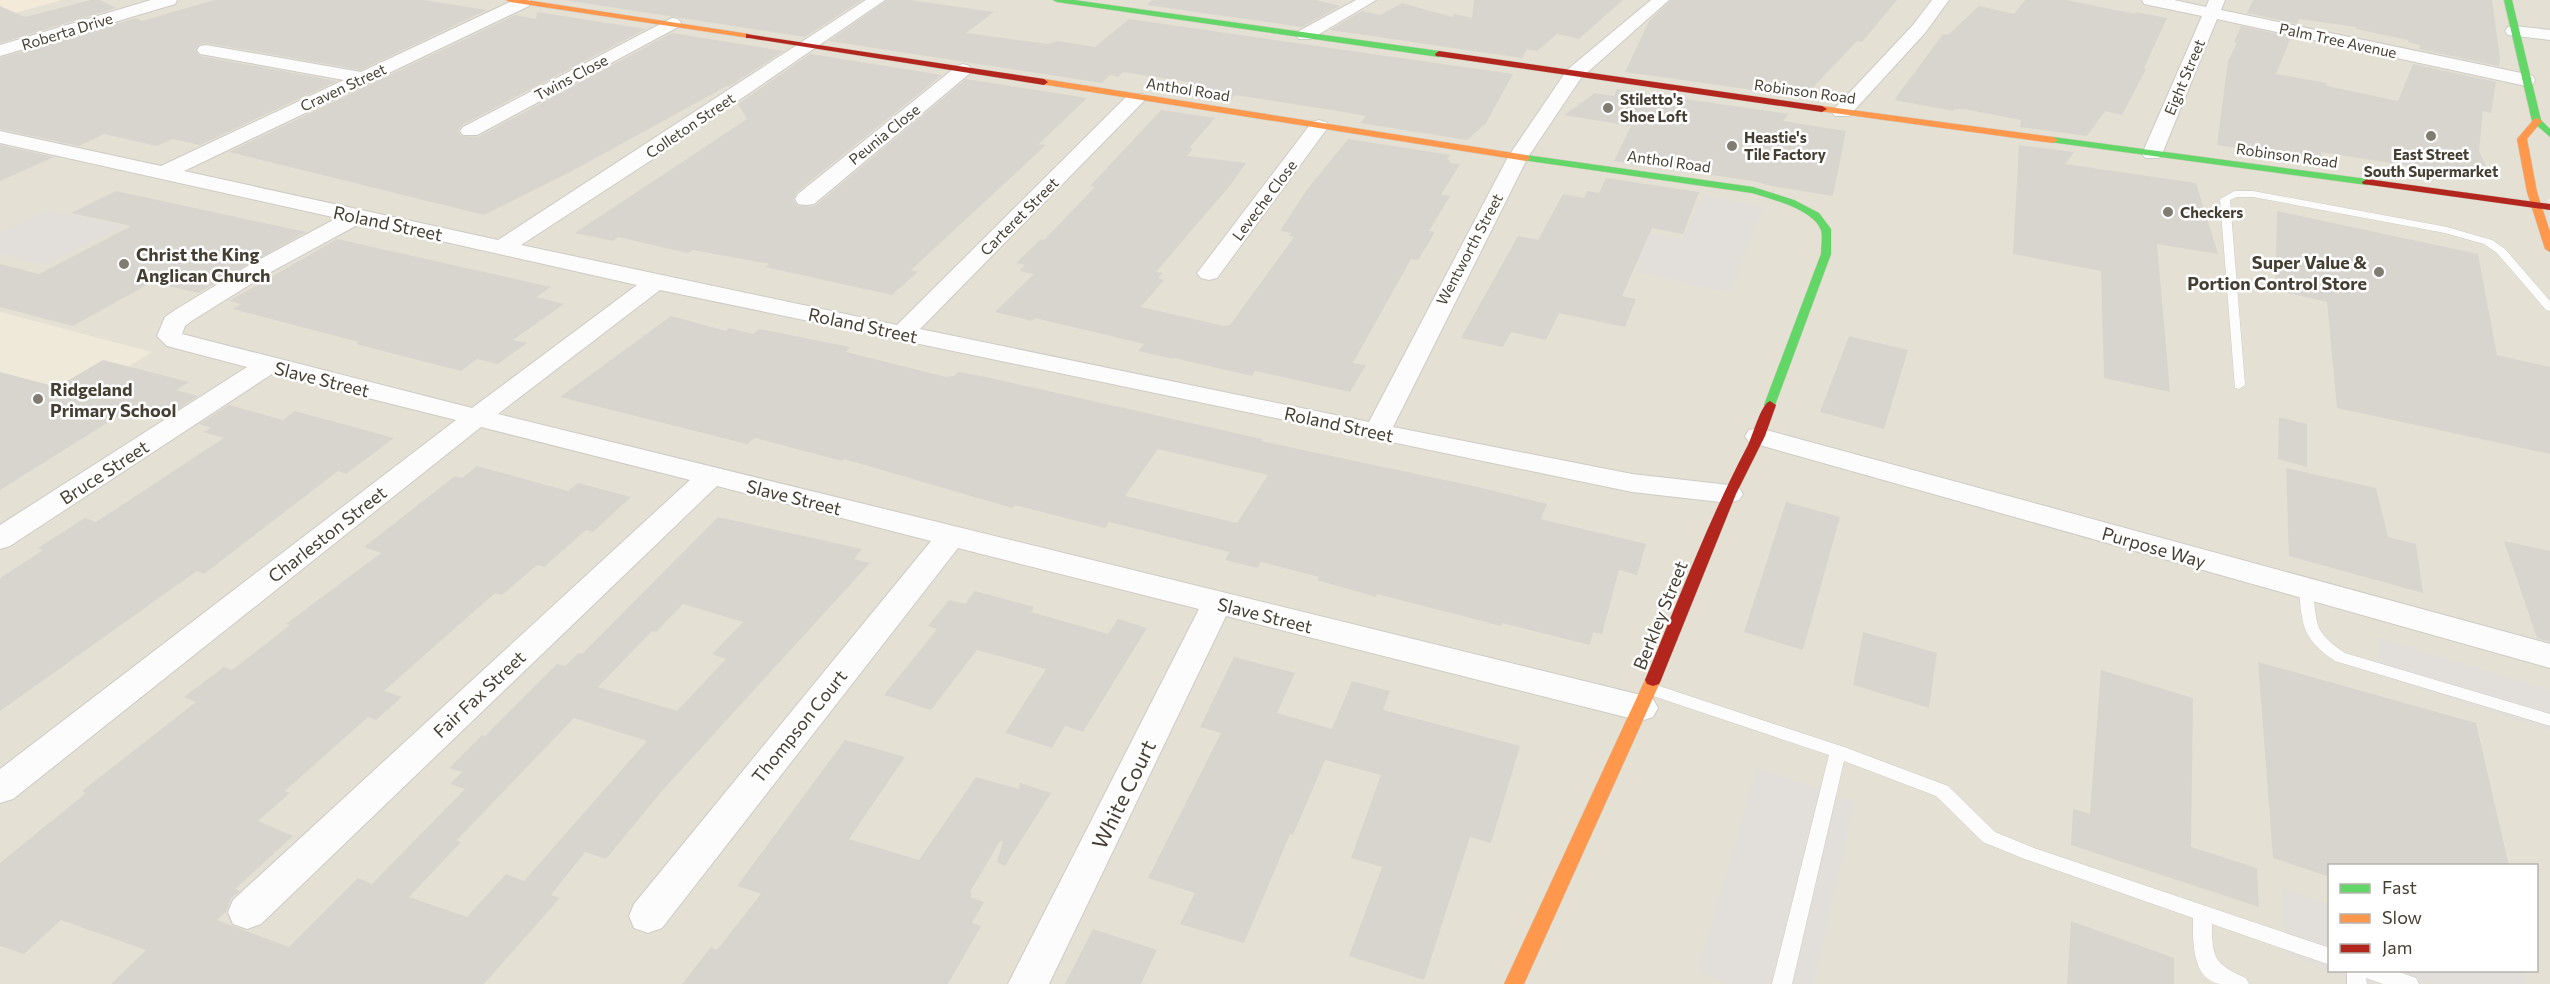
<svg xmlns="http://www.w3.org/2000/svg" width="2550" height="984" viewBox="0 0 2550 984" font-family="Commissioner,sans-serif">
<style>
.residential{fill:#e4e0d4;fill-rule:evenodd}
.commercial{fill:#f3ead9}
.education{fill:#eee9d9}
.parking{fill:#e2dfda}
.building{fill:#d8d5cf;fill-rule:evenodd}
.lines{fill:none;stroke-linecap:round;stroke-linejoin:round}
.lane-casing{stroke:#cdcbc5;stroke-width:1}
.street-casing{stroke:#cdcbc5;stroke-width:2}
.fast-casing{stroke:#cfcbbe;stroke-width:1}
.slow-casing{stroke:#cfcbbe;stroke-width:1}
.jam-casing{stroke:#cfcbbe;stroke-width:1}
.lane{fill:#fdfcfc;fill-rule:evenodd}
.street{fill:#fdfcfc;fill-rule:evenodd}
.fast{fill:#63d668;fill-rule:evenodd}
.slow{fill:#ff974d;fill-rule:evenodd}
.jam{fill:#b3261e;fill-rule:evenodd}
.poi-dot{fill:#817c72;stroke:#fff;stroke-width:2}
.labels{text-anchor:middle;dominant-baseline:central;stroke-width:5;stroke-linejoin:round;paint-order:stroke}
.far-street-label{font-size:15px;fill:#453f33;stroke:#fff}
.far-poi-label{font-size:15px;font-weight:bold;fill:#453f33;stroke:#fff;text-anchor:start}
.street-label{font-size:18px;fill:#453f33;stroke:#fff}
.poi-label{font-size:18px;font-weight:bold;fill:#453f33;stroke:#fff;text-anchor:start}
.near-street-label{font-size:21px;fill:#453f33;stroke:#fff}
</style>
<rect width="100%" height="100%" fill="#f0eee8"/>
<!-- residential -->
<path class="residential" d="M61,0H2550V199H2548L2550,207V984H0V17ZM2330,866H2536V970H2330Z"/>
<!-- commercial -->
<polygon class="commercial" points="0,0 61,0 0,17"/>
<!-- education -->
<polygon class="education" points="0,312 152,352 0,446"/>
<!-- parking -->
<g class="parking">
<polygon points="1703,195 1764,207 1729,293 1636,272 1641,262 1629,259 1644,232 1682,240"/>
<polygon points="48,210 123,226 46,265 0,254 0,233"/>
<polygon points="2377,637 2550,690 2550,731 2378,675"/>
<polygon points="1757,767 1855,802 1814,984 1728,984 1697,972"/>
<polygon points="2283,888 2329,904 2330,970 2525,971 2527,984 2366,984 2285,955"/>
</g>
<!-- building -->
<g class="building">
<polygon points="91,0 100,0 116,8 0,43 0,6 25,17"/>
<polygon points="214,0 423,0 487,10 361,70 206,43 200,44 195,50 200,56 337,81 200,145 173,139 157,146 104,134 79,146 0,129 0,58 136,18 142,21"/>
<polygon points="564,0 862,0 805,37"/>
<polygon points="887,0 910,0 994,12 966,33 1047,44 1058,41 1095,47 1129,19 1513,74 1486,123 1467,140 1360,123 1366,116 1332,110 1235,95 1228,103 1176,95 1188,82 1123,72 1118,77 1110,75 1102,83 829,41"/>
<polygon points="1152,0 1316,0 1340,6 1302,27 1147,5"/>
<polygon points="1474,0 1623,0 1579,39 1557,34 1537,51 1527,49 1522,58 1330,30 1362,11 1380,15 1402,3 1452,17 1455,14 1472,18"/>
<polygon points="1671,0 1897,0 1862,42 1857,41 1804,97 1625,72 1649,21"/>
<polygon points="2025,0 2066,0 2135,14 2136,12 2167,18 2144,68 2146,69 2122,115 2105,111 2087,136 2020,127 2021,120 1964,109 1954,109 1954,111 1894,100 1943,34 1948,35 1979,6 2014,14"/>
<polygon points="2253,0 2492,0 2500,58 2499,66 2419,49 2420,45 2408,42 2408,40 2356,29 2356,27 2299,19 2297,24 2247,13"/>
<polygon points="537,12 646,29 462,125 458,131 461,136 478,137 672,33 784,51 728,87 727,86 572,171 484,215 229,152 515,15 536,19"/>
<polygon points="2241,26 2291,37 2276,74 2327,83 2327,86 2398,101 2413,64 2496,82 2491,113 2483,111 2479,151 2492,179 2321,152 2324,161 2217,145 2228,61 2237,43 2234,42"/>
<polygon points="810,54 942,75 797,192 793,200 798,206 815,206 966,79 1087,98 1039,144 1046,145 911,270 918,272 892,295 765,267 770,264 693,250 688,253 618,237 613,241 575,233 747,119 738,104"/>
<polygon points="1617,89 1789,114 1783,121 1846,131 1833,196 1772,186 1753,181 1614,161 1631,126 1564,115 1595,93 1614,96"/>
<polygon points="1161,110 1215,118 1189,148 1193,148 1187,156 1246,163 1232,183 1156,272 1163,273 1158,278 1164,280 1141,307 1224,326 1230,325 1294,237 1289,236 1291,233 1280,231 1306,191 1348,139 1451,155 1447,158 1451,163 1460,164 1441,195 1450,196 1429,231 1435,232 1418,260 1411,259 1353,363 1366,365 1350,392 1255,371 1252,376 1174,358 1173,359 1138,351 1144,344 1035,318 1032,321 995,312 1034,274 1019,271 1025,265 1016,263 1041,239 1044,240 1095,187 1090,186"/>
<polygon points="0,145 54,157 0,181"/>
<polygon points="2019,145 2074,152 2065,164 2196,183 2218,254 2157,244 2170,392 2104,378 2101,271 2013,254"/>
<polygon points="1606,178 1699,192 1683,234 1652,228 1622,296 1636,299 1625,327 1559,313 1546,340 1511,332 1503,347 1461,338 1518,236 1538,240 1563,194 1584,198 1587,191 1599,193"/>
<polygon points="116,191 306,232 198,293 152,282 73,326 0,307 0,264 39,274 131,226 71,213"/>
<polygon points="2277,211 2478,254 2497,355 2550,367 2550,454 2337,408 2327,302 2275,290"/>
<polygon points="337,239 551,287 536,297 564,304 513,340 527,343 498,364 477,359 461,371 356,344 359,342 233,309 241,304 229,301"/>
<path d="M671,316L726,331L729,328L753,334L759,329L850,347L846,352L946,377L954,376L958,372L986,377L1262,439L1261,441L1478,487L1547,504L1541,519L1646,544L1637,575L1619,570L1602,634L1593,632L1590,645L1502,623L1501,626L1377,594L1376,597L1317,580L1319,577L1261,562L1257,568L1225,560L1229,552L1109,522L1105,528L1015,505L1012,508L844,459L842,461L755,438L747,444L560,397ZM1158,449L1268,475L1237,523L1125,496Z"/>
<polygon points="1849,336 1908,350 1884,429 1820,412"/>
<polygon points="103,360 189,382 176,390 198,396 167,416 134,406 0,490 0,372 57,387"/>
<polygon points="229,405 283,420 295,411 394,438 346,474 338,471 204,574 197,571 180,583 0,711 0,578 43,550 38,548 85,518 96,522 224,438 203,432 211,428 199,424"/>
<polygon points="2279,417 2307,424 2307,467 2278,459"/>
<path d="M477,466L568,491L578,483L631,497L593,532L586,530L544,567L537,565L502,595L495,593L384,691L402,697L376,720L368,717L285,791L290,793L258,821L293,836L235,889L240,891L231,898L226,912L217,920L289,947L358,878L372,884L465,789L450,784L462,772L449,768L482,735L485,736L557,664L565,666L579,653L582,654L718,517L862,549L854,559L870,563L661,792L606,859L585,852L551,895L560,898L484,984H111L146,950L61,920L24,954L0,946V863L86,793L82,791L196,702L184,697L224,667L232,670L290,625L286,624L381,553L364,547L455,476L462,478ZM683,604L743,622L712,654L726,659L677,711L598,687L652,631L656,632ZM574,718L647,741L524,881L506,874L467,917L409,897L461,842L457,840Z"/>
<polygon points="2286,468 2376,488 2388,537 2416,544 2423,593 2289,556"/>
<polygon points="1786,502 1840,517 1803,650 1744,632"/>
<polygon points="2504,541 2550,551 2550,642 2537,638"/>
<polygon points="975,591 1034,607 1031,612 1108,634 1118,619 1147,628 1083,732 1065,726 1052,748 1005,733 1046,669 977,650 931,710 884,695 937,629 928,626 949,600 965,604"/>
<polygon points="1863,632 1937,653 1929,708 1853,685"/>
<polygon points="1234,657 1295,673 1277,713 1332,729 1352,681 1390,691 1383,710 1520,746 1491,843 1470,837 1424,980 1349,956 1382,867 1351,858 1381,775 1325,760 1293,835 1290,834 1244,943 1180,924 1195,893 1148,878 1221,733 1200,727"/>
<polygon points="2258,662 2476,723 2509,866 2330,866 2330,877 2273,858"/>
<polygon points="2101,670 2193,698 2191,847 2257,868 2259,907 2071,845 2073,809 2090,814"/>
<polygon points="845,740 905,757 849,839 919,860 976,777 1019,789 1020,783 1051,793 1005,866 997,862 1003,842 1000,841 970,892 972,893 970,897 984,902 972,923 981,926 948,984 682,984 711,947 717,950 761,894 737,886"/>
<polygon points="2071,921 2174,958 2174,984 2067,984"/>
<polygon points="1093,929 1157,950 1141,984 1065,984"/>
</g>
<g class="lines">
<defs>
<g id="lane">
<polygon points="2253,191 2447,227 2492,240 2505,249 2550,301 2550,311 2546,310 2497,253 2484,244 2445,233 2253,197 2237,197 2230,200 2245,385 2239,389 2235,388 2220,199 2235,191"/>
<path d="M2306,585L2311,586L2313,590C2317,626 2314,632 2345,653L2550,714V726L2335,661C2303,639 2302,627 2299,590L2301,586Z"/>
<path d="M1650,683L1844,747L1948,786L1995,832L2034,848L2330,948V965L2212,924C2212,958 2214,964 2246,978L2249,984C2239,984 2228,984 2220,984C2191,979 2193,939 2193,918L2022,858L1983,842L1936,796L1844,761L1792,984H1772L1829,755L1644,693L1642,689L1644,685Z"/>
<polygon points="2347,970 2394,970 2416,978 2419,984 2383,984 2366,978 2367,984 2347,984"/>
</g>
<g id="street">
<polygon points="151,0 177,0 175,4 0,56 0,45"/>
<path d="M514,0H530L531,2L529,6L184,171L498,240L866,0H885L653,159L521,245L897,325L1129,94H1143L1146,98L1143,102L920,329L1369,422L1508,157L1567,70L1651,0H1669L1581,78L1528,157L1393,427L1632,474L1729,485L1739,488L1743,494L1739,500L1729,503L1632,492L660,290L498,414L1641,695L1653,699L1658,708L1653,717L1641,721L1226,616L1049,984H1008L1199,609L958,548L662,928L648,933L634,928L629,916L634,904L931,541L717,486L261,924L247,929L233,924L228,912L233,900L690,480L481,427L13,799L0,803V769L456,420L272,374L10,546L0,549V525L247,367L167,346L157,336L165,317L175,310L251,264L337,218L0,143V131L161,166L344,80L206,55L200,54L197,50L200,46L206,45L361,72ZM361,223L637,285L472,408L182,334L185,326L193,320L267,274Z"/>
<polygon points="1356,0 1376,0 1311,39 1299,39 1296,35 1299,31"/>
<polygon points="1932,0 1949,0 1925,33 1849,116 1835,116 1832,112 1835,108 1913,25"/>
<polygon points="2142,0 2174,0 2206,7 2209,0 2225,0 2221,10 2526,74 2533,76 2535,80 2533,84 2526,86 2217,19 2162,154 2159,158 2145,158 2142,154 2202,16 2144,4"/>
<polygon points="672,18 678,19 681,23 678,27 477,135 463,135 460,131 463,127"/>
<polygon points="2514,26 2550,30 2550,40 2508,35 2505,31 2508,27"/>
<polygon points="963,64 969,66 972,70 969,74 814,204 806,205 798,204 795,199 798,194 957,66"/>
<polygon points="1319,120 1326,122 1329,126 1217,278 1209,280 1201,278 1197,273 1201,268 1312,122"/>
<polygon points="1759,428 2550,644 2550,668 1749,442 1745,436 1749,430"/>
</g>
<g id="fast">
<polygon points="1053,0 1074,0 1439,51 1443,54 1439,57 1057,2"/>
<polygon points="2504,0 2512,0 2541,120 2550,129 2550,137 2532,121"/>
<polygon points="2053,137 2367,179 2372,182 2367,185 2050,142 2048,140"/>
<path d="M1526,155L1753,187L1794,200L1819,213L1831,229V254L1774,408L1770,409L1764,405L1821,254C1821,247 1823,236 1821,230C1813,209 1771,199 1752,193L1523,160L1521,158Z"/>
</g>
<g id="slow">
<polygon points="506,0 526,0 749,34 753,36 749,38 510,2"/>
<polygon points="1044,79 1526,155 1531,158 1526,161 1041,84 1040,82"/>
<polygon points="1822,106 2053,137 2058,140 2053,143 1819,111 1819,107"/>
<polygon points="2537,118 2542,121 2527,139 2537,192 2550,232 2550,252 2545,249 2527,192 2517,139 2534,119"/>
<polygon points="1653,674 1659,676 1661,680 1524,984 1504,984 1645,680 1647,676"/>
</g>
<g id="jam">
<polygon points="746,34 1044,79 1048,82 1044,85 749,38 746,38"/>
<polygon points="1439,51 1822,106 1827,109 1822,112 1436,56 1435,54"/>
<polygon points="2367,179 2550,204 2550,210 2363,184 2362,182"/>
<path d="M1770,401L1776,405L1765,436L1736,494L1661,680L1659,684L1653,686L1647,684L1645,680C1678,601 1708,521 1748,445C1753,435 1761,404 1770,401Z"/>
</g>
</defs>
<!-- lane casing -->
<use href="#lane" class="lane-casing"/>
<!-- street casing -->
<use href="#street" class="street-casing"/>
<!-- fast casing -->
<use href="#fast" class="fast-casing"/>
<!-- slow casing -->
<use href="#slow" class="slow-casing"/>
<!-- jam casing -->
<use href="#jam" class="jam-casing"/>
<!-- lane -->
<use href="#lane" class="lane"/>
<!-- street -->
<use href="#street" class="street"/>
<!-- fast -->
<use href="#fast" class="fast"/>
<!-- slow -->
<use href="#slow" class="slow"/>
<!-- jam -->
<use href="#jam" class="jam"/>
</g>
<!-- markers -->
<g class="poi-dot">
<circle cx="1608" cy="108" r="6"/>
<circle cx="2431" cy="136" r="6"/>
<circle cx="1732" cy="146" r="6"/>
<circle cx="2168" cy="212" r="6"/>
<circle cx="124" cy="264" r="6"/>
<circle cx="2379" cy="272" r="6"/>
<circle cx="38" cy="399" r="6"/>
</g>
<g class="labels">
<!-- far-street labels -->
<g class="far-street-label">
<text transform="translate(67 31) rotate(-17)">Roberta Drive</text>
<text transform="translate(2338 40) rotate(12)">Palm Tree Avenue</text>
<text transform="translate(571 77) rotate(-28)">Twins Close</text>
<text transform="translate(2184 77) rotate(-67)">Eight Street</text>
<text transform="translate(343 87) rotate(-25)">Craven Street</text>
<text transform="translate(1188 89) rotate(9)">Anthol Road</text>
<text transform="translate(1805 91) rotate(8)">Robinson Road</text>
<text transform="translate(690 125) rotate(-34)">Colleton Street</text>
<text transform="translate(884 134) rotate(-39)">Peunia Close</text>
<text transform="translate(2287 155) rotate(8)">Robinson Road</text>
<text transform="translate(1669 161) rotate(8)">Anthol Road</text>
<text transform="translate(1264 200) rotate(-53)">Leveche Close</text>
<text transform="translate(1019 216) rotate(-45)">Carteret Street</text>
<text transform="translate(1469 249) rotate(-62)">Wentworth Street</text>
</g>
<!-- far-poi labels -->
<g class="far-poi-label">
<text x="1620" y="99">Stiletto's<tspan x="1620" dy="17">Shoe Loft</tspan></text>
<text x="1744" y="137">Heastie's<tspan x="1744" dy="17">Tile Factory</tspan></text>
<text x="2431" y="154" text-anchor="middle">East Street<tspan x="2431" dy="17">South Supermarket</tspan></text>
<text x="2180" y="212">Checkers</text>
</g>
<!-- street labels -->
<g class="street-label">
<text transform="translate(388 223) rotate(12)">Roland Street</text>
<text transform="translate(863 325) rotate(12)">Roland Street</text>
<text transform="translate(322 379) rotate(14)">Slave Street</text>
<text transform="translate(1339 424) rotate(12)">Roland Street</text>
<text transform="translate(104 472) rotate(-33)">Bruce Street</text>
<text transform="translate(794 497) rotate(14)">Slave Street</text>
<text transform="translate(327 534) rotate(-38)">Charleston Street</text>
<text transform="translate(2154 547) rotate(16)">Purpose Way</text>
<text transform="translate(1265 615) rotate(14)">Slave Street</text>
<text transform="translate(1660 615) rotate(-68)">Berkley Street</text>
<text transform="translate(479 694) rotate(-43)">Fair Fax Street</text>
<text transform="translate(799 726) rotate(-51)">Thompson Court</text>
</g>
<!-- poi labels -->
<g class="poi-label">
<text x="136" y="254">Christ the King<tspan x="136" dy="21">Anglican Church</tspan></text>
<text x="2367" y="262" text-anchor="end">Super Value &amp;<tspan x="2367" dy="21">Portion Control Store</tspan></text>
<text x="50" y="389">Ridgeland<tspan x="50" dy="21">Primary School</tspan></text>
</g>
<!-- near-street labels -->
<g class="near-street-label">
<text transform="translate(1123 794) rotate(-64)">White Court</text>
</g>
</g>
<!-- legend -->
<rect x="2328" y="864" width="210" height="108" fill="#ffffff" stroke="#b5b2ad" stroke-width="1.5"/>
<rect x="2340" y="884" width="30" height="9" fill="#63d668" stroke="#b5b2ad" stroke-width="1.5"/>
<text x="2382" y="894" font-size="18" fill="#453f33">Fast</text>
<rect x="2340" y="914" width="30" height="9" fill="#ff974d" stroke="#b5b2ad" stroke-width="1.5"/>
<text x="2382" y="924" font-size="18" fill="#453f33">Slow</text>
<rect x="2340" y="944" width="30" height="9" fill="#b3261e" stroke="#b5b2ad" stroke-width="1.5"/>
<text x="2382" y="954" font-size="18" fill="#453f33">Jam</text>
</svg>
